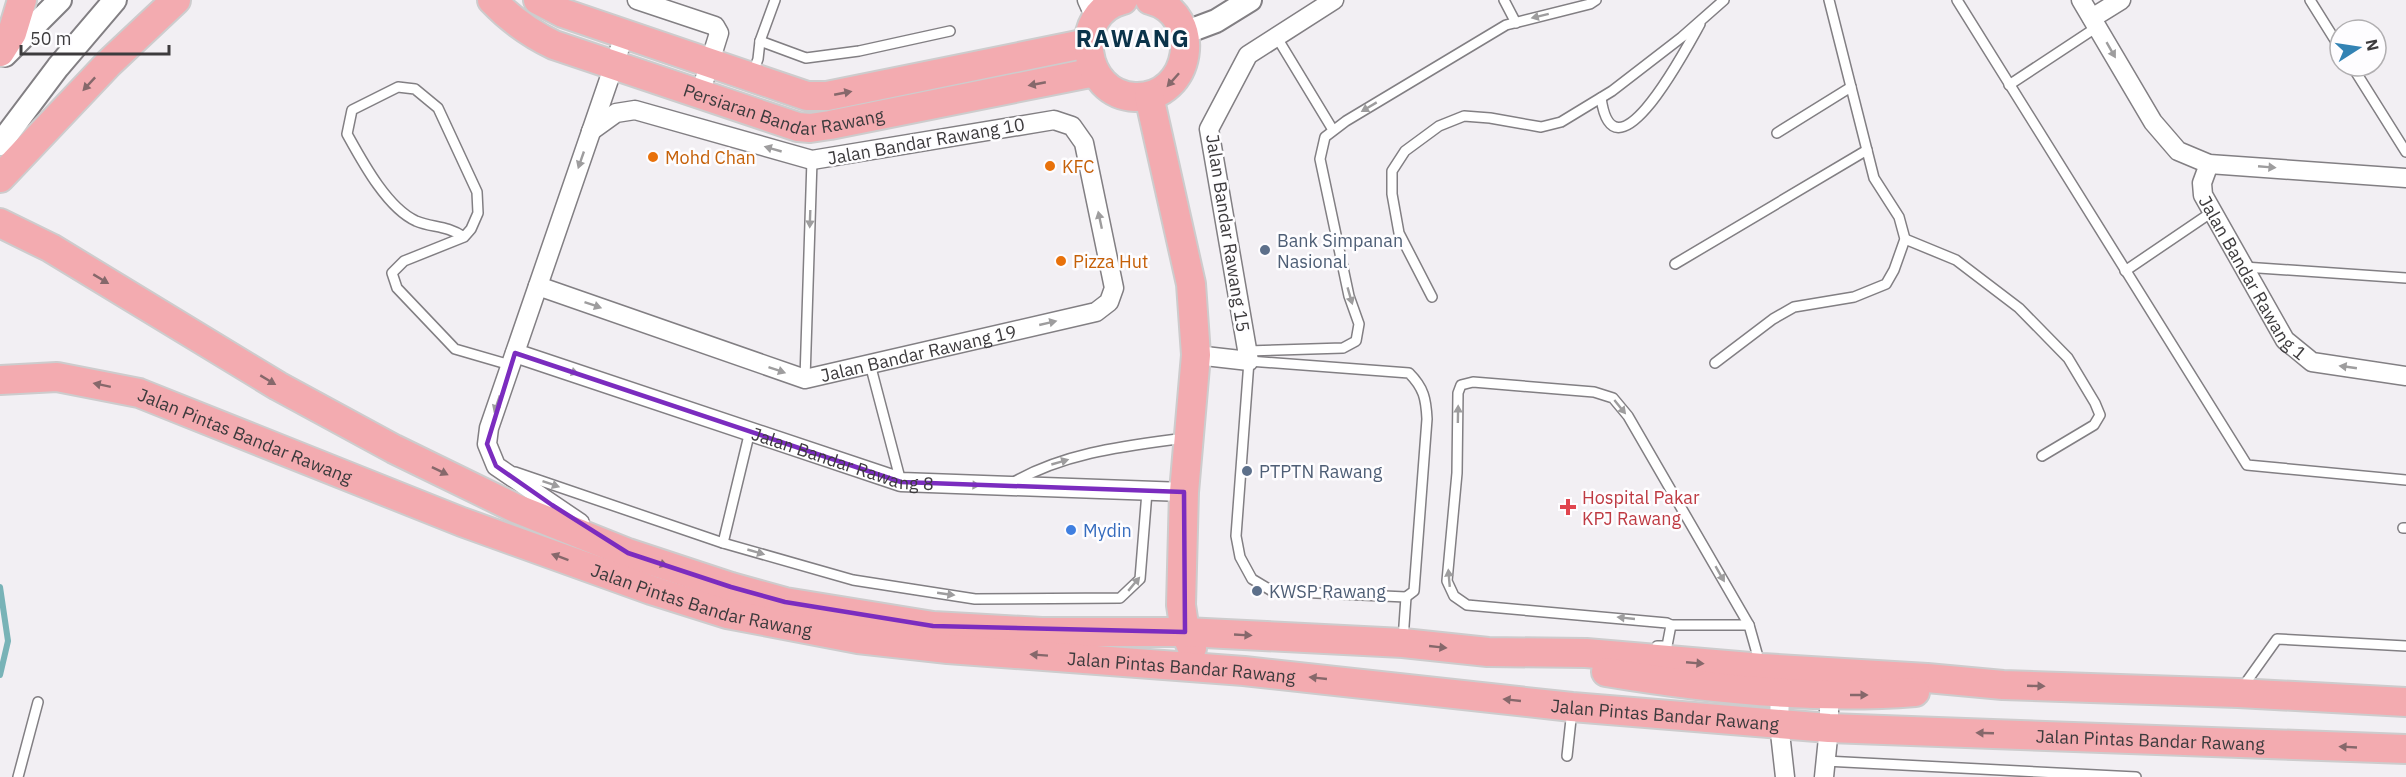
<svg xmlns="http://www.w3.org/2000/svg" width="2406" height="777" viewBox="0 0 2406 777" font-family="'IBM Plex Sans',sans-serif">
<style>
.lines{fill:none;stroke-linecap:round;stroke-linejoin:round}
.stream{stroke:#78b3b7;stroke-width:6}
.service-casing{stroke:#827f83;stroke-width:12}
.minor-casing{stroke:#827f83;stroke-width:21}
.tertiary-casing{stroke:#827f83;stroke-width:26}
.primary-casing{stroke:#cdcccd;stroke-width:32}
.service{stroke:#fff;stroke-width:9}
.minor{stroke:#fff;stroke-width:18}
.tertiary{stroke:#fff;stroke-width:22}
.primary{stroke:#f3abb0;stroke-width:28}
.oneway{fill:#9e9d9e}
.oneway2{fill:#86686b}
.marked{fill:none;stroke:#7b2cbf;stroke-width:4.5;stroke-linejoin:round}
.food-dot{fill:#e8710a;stroke:#fefdff;stroke-width:2}
.service-dot{fill:#5c6f8a;stroke:#fefdff;stroke-width:2}
.health-dot{fill:#e0444e;stroke:#fefdff;stroke-width:2}
.shop-dot{fill:#3f7fe0;stroke:#fefdff;stroke-width:2}
.labels{text-anchor:middle;dominant-baseline:central;stroke-width:5;stroke-linejoin:round;paint-order:stroke}
.street-label{font-size:18px;fill:#3d3b3d;stroke:#fefdff}
.food-label{font-size:18px;fill:#c56008;stroke:#fefdff;text-anchor:start}
.service-label{font-size:18px;fill:#4e5e75;stroke:#fefdff;text-anchor:start}
.health-label{font-size:18px;fill:#be3a42;stroke:#fefdff;text-anchor:start}
.shop-label{font-size:18px;fill:#366cbe;stroke:#fefdff;text-anchor:start}
.district-label{font-size:24px;font-weight:bold;letter-spacing:1.5px;fill:#0b334a;stroke:#fefdff}
</style>
<rect width="100%" height="100%" fill="#f2eff3"/>
<g class="lines">
<!-- stream -->
<polyline class="stream" points="0,587 8,641 0,675"/>
<defs>
<g id="service">
<polyline points="1504,0 1516,23"/>
<polyline points="1957,0 2247,465 2406,480"/>
<polyline points="2310,0 2340,48"/>
<polyline points="1276,36 1333,130"/>
<polyline points="760,41 806,58 859,51 950,31"/>
<polyline points="2352,66 2406,152"/>
<polyline points="752,75 758,59 760,41 775,0"/>
<polyline points="2009,85 2097,27"/>
<path d="M1601,98C1614,188 1688,45 1700,24"/>
<polyline points="1777,133 1851,87"/>
<path d="M464,237C446,225 433,228 416,221C387,208 362,161 347,134L352,110L398,87L415,89L438,108L477,192L478,213L471,229L464,237L404,261L392,273L397,288L455,349L510,365"/>
<polyline points="1905,239 1956,260 2019,308 2068,358 2095,403 2100,415 2094,425 2042,456"/>
<polyline points="1675,264 1867,150"/>
<polyline points="2244,267 2406,278"/>
<polyline points="2125,271 2212,212"/>
<polyline points="1432,297 1399,233 1392,194 1392,171 1405,151 1439,126 1464,116 1490,118 1541,127 1561,122 1612,91 1682,37 1724,0"/>
<polyline points="1247,351 1343,348 1356,341 1359,324 1349,296 1320,159 1325,137 1346,121 1506,25 1590,4 1596,0"/>
<path d="M1249,361L1409,373C1424,388 1426,399 1427,419L1414,591L1406,597L1272,591L1252,579L1240,557L1236,536Z"/>
<polyline points="1715,363 1773,319 1794,307 1854,297 1886,284 1894,270 1905,239 1899,217 1874,178 1829,0"/>
<polyline points="870,364 901,482"/>
<polyline points="805,379 812,160"/>
<polyline points="515,472 723,543 853,580 975,599 1120,598 1140,579 1147,492"/>
<path d="M1014,482C1067,452 1126,446 1185,438"/>
<polyline points="2403,528 2406,528"/>
<polyline points="723,543 750,431"/>
<polyline points="1671,625 1749,625"/>
<polyline points="1403,640 1406,597"/>
<polyline points="1657,646 1667,646 1671,625 1667,623 1467,605 1454,596 1447,581 1457,473 1458,393 1461,385 1473,382 1594,392 1613,398 1628,416 1749,625 1760,664"/>
<polyline points="2242,688 2277,639 2406,646"/>
<polyline points="1567,756 1572,710"/>
<polyline points="1825,761 2136,777"/>
<polyline points="18,777 38,702"/>
</g>
<g id="minor">
<polyline points="637,0 715,26 719,33 700,94"/>
<polyline points="1087,0 1096,20"/>
<polyline points="2081,0 2153,122 2178,151 2209,164 2406,178"/>
<polyline points="2092,18 2121,0"/>
<path id="s1" d="M2209,164L2202,183L2203,195L2285,340L2312,362L2406,376"/>
<path id="s2" d="M538,286L805,379L1096,312L1109,302L1114,288L1084,143L1072,126L1054,120L812,160L635,110L616,113L591,131"/>
<path id="s3" d="M515,353L901,482L1184,492"/>
<polyline points="1196,355 1249,361 1209,129 1248,55 1334,0"/>
<polyline points="580,523 496,466 487,444 489,428 625,33"/>
<polyline points="1780,692 1779,724 1785,777"/>
<polyline points="1824,777 1829,728 1829,695"/>
</g>
<g id="tertiary">
<polyline points="1184,33 1216,21 1250,0"/>
<polyline points="5,55 60,0"/>
<polyline points="0,144 58,67 115,0"/>
</g>
<g id="primary">
<path id="s4" d="M492,0C511,20 529,33 554,45L798,127L810,128L830,125L1095,72"/>
<polyline points="538,0 563,13 807,96 827,96 1088,43"/>
<path d="M1123,0C1070,13 1082,95 1135,97C1192,99 1205,14 1150,0"/>
<polyline points="0,52 12,33 22,0"/>
<polyline points="1149,96 1191,284 1196,355 1184,492 1181,605 1185,632 1192,648"/>
<polyline points="0,178 109,63 176,0"/>
<polyline points="0,223 51,248 278,386 394,449 515,508 628,553 731,587 785,602 933,626 1042,632 1185,632 1403,643 1488,652 1586,653 1762,668 1927,678 2003,685 2238,693 2406,702"/>
<path id="s5" d="M0,380L57,377L139,393L462,522L651,590L727,614L858,639L948,649L1244,671L1572,707L1829,728L2406,749"/>
<path d="M1606,672C1707,689 1813,700 1915,692"/>
</g>
</defs>
<!-- service casing -->
<use href="#service" class="service-casing"/>
<!-- minor casing -->
<use href="#minor" class="minor-casing"/>
<!-- tertiary casing -->
<use href="#tertiary" class="tertiary-casing"/>
<!-- primary casing -->
<use href="#primary" class="primary-casing"/>
<!-- service -->
<use href="#service" class="service"/>
<!-- minor -->
<use href="#minor" class="minor"/>
<!-- tertiary -->
<use href="#tertiary" class="tertiary"/>
<!-- primary -->
<use href="#primary" class="primary"/>
</g>
<!-- one-way arrows -->
<defs><path id="oneway-solid" d="M-6-.8H1V-3.2L6.5 0L1 3.2V.8H-6Z" transform="scale(1.5)"/></defs>
<g class="oneway">
<use href="#oneway-solid" transform="translate(1540 16) rotate(166)"/>
<use href="#oneway-solid" transform="translate(2111 50) rotate(60)"/>
<use href="#oneway-solid" transform="translate(1369 107) rotate(149)"/>
<use href="#oneway-solid" transform="translate(773 149) rotate(-164)"/>
<use href="#oneway-solid" transform="translate(581 160) rotate(109)"/>
<use href="#oneway-solid" transform="translate(2267 167) rotate(5)"/>
<use href="#oneway-solid" transform="translate(810 219) rotate(92)"/>
<use href="#oneway-solid" transform="translate(1100 220) rotate(-102)"/>
<use href="#oneway-solid" transform="translate(1350 296) rotate(74)"/>
<use href="#oneway-solid" transform="translate(593 305) rotate(19)"/>
<use href="#oneway-solid" transform="translate(1048 323) rotate(-13)"/>
<use href="#oneway-solid" transform="translate(2348 367) rotate(-172)"/>
<use href="#oneway-solid" transform="translate(777 370) rotate(19)"/>
<use href="#oneway-solid" transform="translate(570 371) rotate(18)"/>
<use href="#oneway-solid" transform="translate(497 404) rotate(109)"/>
<use href="#oneway-solid" transform="translate(1620 407) rotate(51)"/>
<use href="#oneway-solid" transform="translate(1458 414) rotate(-89)"/>
<use href="#oneway-solid" transform="translate(1060 462) rotate(-16)"/>
<use href="#oneway-solid" transform="translate(551 484) rotate(19)"/>
<use href="#oneway-solid" transform="translate(971 485) rotate(3)"/>
<use href="#oneway-solid" transform="translate(756 552) rotate(16)"/>
<use href="#oneway-solid" transform="translate(1720 574) rotate(60)"/>
<use href="#oneway-solid" transform="translate(1449 578) rotate(-95)"/>
<use href="#oneway-solid" transform="translate(1134 584) rotate(-50)"/>
<use href="#oneway-solid" transform="translate(946 594) rotate(8)"/>
<use href="#oneway-solid" transform="translate(1626 618) rotate(-174)"/>
</g>
<g class="oneway2">
<use href="#oneway-solid" transform="translate(1173 80) rotate(132)"/>
<use href="#oneway-solid" transform="translate(89 84) rotate(133)"/>
<use href="#oneway-solid" transform="translate(1037 84) rotate(169)"/>
<use href="#oneway-solid" transform="translate(843 93) rotate(-11)"/>
<use href="#oneway-solid" transform="translate(101 279) rotate(31)"/>
<use href="#oneway-solid" transform="translate(268 380) rotate(31)"/>
<use href="#oneway-solid" transform="translate(102 385) rotate(-168)"/>
<use href="#oneway-solid" transform="translate(440 471) rotate(26)"/>
<use href="#oneway-solid" transform="translate(560 557) rotate(-160)"/>
<use href="#oneway-solid" transform="translate(659 563) rotate(18)"/>
<use href="#oneway-solid" transform="translate(1243 635) rotate(3)"/>
<use href="#oneway-solid" transform="translate(1438 647) rotate(6)"/>
<use href="#oneway-solid" transform="translate(1039 655) rotate(-176)"/>
<use href="#oneway-solid" transform="translate(1695 663) rotate(5)"/>
<use href="#oneway-solid" transform="translate(1318 678) rotate(-174)"/>
<use href="#oneway-solid" transform="translate(2036 686) rotate(2)"/>
<use href="#oneway-solid" transform="translate(1859 695)"/>
<use href="#oneway-solid" transform="translate(1512 700) rotate(-174)"/>
<use href="#oneway-solid" transform="translate(1985 733) rotate(-178)"/>
<use href="#oneway-solid" transform="translate(2348 747) rotate(-177)"/>
</g>
<!-- marked area -->
<path class="marked" d="M515,353L901,482L1184,492L1185,632L933,626L785,602L731,587L628,553L552,505L496,466L487,444Z"/>
<!-- markers -->
<g class="food-dot">
<circle cx="653" cy="157" r="6"/>
<circle cx="1050" cy="166" r="6"/>
<circle cx="1061" cy="261" r="6"/>
</g>
<g class="service-dot">
<circle cx="1265" cy="250" r="6"/>
<circle cx="1247" cy="471" r="6"/>
<circle cx="1257" cy="591" r="6"/>
</g>
<path class="health-dot" d="M1565 498h6v6h6v6h-6v6h-6v-6h-6v-6h6z"/>
<circle class="shop-dot" cx="1071" cy="530" r="6"/>
<g class="labels">
<!-- street labels -->
<g class="street-label">
<text stroke="none"><textPath href="#s4" startOffset="318">Persiaran Bandar Rawang</textPath></text>
<text transform="translate(926 141) rotate(-10)">Jalan Bandar Rawang 10</text>
<text transform="translate(1228 233) rotate(81)">Jalan Bandar Rawang 15</text>
<text stroke="none"><textPath href="#s1" startOffset="129">Jalan Bandar Rawang 1</textPath></text>
<text stroke="none"><textPath href="#s2" startOffset="399">Jalan Bandar Rawang 19</textPath></text>
<text stroke="none"><textPath href="#s5" startOffset="255">Jalan Pintas Bandar Rawang</textPath></text>
<text stroke="none"><textPath href="#s3" startOffset="345">Jalan Bandar Rawang 8</textPath></text>
<text stroke="none"><textPath href="#s5" startOffset="741">Jalan Pintas Bandar Rawang</textPath></text>
<text stroke="none"><textPath href="#s5" startOffset="1227">Jalan Pintas Bandar Rawang</textPath></text>
<text stroke="none"><textPath href="#s5" startOffset="1713">Jalan Pintas Bandar Rawang</textPath></text>
<text stroke="none"><textPath href="#s5" startOffset="2199">Jalan Pintas Bandar Rawang</textPath></text>
</g>
<!-- food labels -->
<g class="food-label">
<text x="665" y="157">Mohd Chan</text>
<text x="1062" y="166">KFC</text>
<text x="1073" y="261">Pizza Hut</text>
</g>
<!-- service labels -->
<g class="service-label">
<text x="1277" y="240">Bank Simpanan<tspan x="1277" dy="21">Nasional</tspan></text>
<text x="1259" y="471">PTPTN Rawang</text>
<text x="1269" y="591">KWSP Rawang</text>
</g>
<!-- health labels -->
<g class="health-label">
<text x="1582" y="497">Hospital Pakar<tspan x="1582" dy="21">KPJ Rawang</tspan></text>
</g>
<!-- shop labels -->
<g class="shop-label">
<text x="1083" y="530">Mydin</text>
</g>
<!-- district labels -->
<g class="district-label">
<text x="1133" y="38">RAWANG</text>
</g>
</g>
<!-- north arrow -->
<g transform="translate(2358 48) rotate(78)"><circle r="28" fill="#fefdff" stroke="#b1afb1" stroke-width="1.5"/>
<path d="M0-4.5L10 22L0 15L-10 22Z" fill="#3383b4"/>
<text y="-9" font-size="16" font-weight="bold" text-anchor="middle" fill="#3d3b3d">N</text>
</g>
<!-- scale -->
<path d="M21 45v9h148v-9" fill="none" stroke="#3d3b3d" stroke-width="3"/>
<text x="30" y="45" font-size="18" fill="#3d3b3d" stroke="#fefdff" stroke-width="4.5" paint-order="stroke">50 m</text>
</svg>
